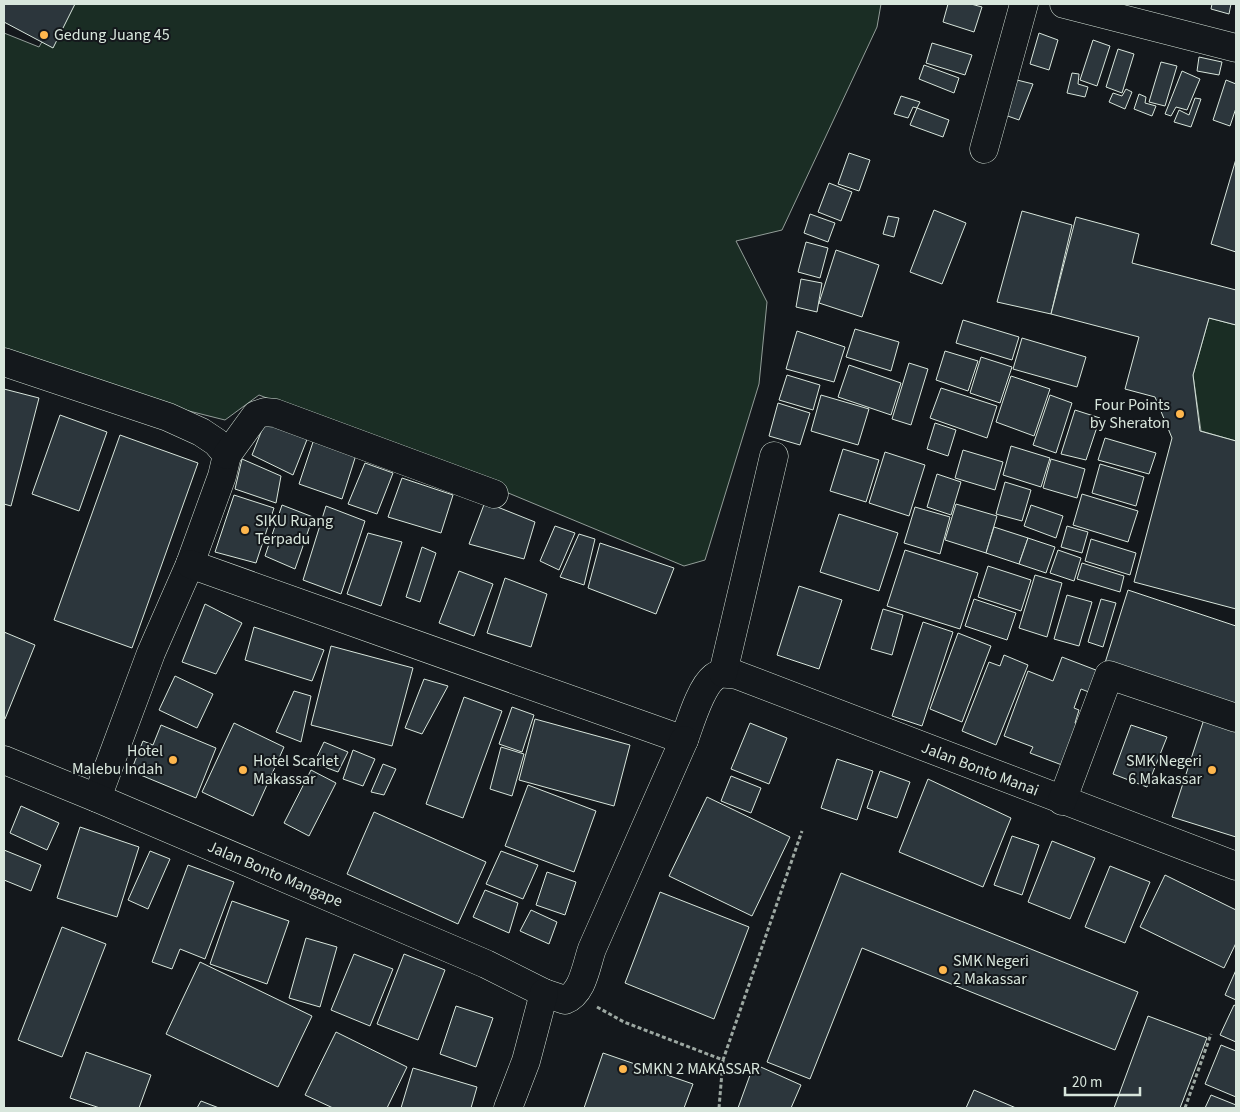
<svg xmlns="http://www.w3.org/2000/svg" width="1240" height="1112" viewBox="0 0 1240 1112" font-family="'Source Sans 3',sans-serif">
<style>
.green{fill:#1a2d24;stroke:#939e99}
.building{fill:#2c363c;stroke:#d8e6dc}
.lines{fill:none;stroke-linecap:round;stroke-linejoin:round}
.minor-casing{stroke:#d8e6dc;stroke-width:29}
.path{stroke:#9da8a2;stroke-width:3;stroke-dasharray:4 2.5;stroke-linecap:butt}
.minor{stroke:#14181c;stroke-width:28}
.poi-dot{fill:#ffb74d;stroke:#14181c;stroke-width:2}
.labels{text-anchor:middle;dominant-baseline:central;stroke-width:4;stroke-linejoin:round;paint-order:stroke}
.poi-label{font-size:16px;fill:#d8e6dc;stroke:#14181c;text-anchor:start}
.street-label{font-size:16px;fill:#d8e6dc;stroke:#14181c}
</style>
<rect width="100%" height="100%" fill="#14181c"/>
<!-- green -->
<g class="green">
<polygon points="63,4 881,4 877,27 782,230 736,241 767,302 759,384 705,560 684,566 477,480 259,395 225,420 165,405 4,350 4,33 39,47"/>
<polygon points="1209,318 1236,325 1236,441 1201,431 1193,375"/>
</g>
<!-- building -->
<g class="building">
<polygon points="4,4 75,4 53,48 4,22"/>
<polygon points="948,4 971,4 982,7 974,32 943,22"/>
<polygon points="1212,4 1231,4 1229,14 1211,9"/>
<polygon points="1039,33 1058,40 1049,70 1030,64"/>
<polygon points="1093,40 1110,46 1097,86 1080,80"/>
<polygon points="932,43 972,55 965,75 926,63"/>
<polygon points="1118,49 1134,54 1122,93 1106,87"/>
<polygon points="1199,57 1222,62 1219,75 1197,71"/>
<polygon points="1161,62 1177,66 1165,106 1149,102"/>
<polygon points="924,65 959,78 954,93 919,79"/>
<polygon points="1182,71 1200,79 1187,110 1176,107 1171,116 1165,114"/>
<polygon points="1072,73 1079,74 1078,84 1088,87 1085,97 1067,93"/>
<polygon points="1009,78 1033,84 1019,120 1002,114"/>
<polygon points="1226,80 1236,84 1236,108 1230,126 1213,120"/>
<polygon points="1126,89 1132,92 1125,109 1109,102 1113,93 1122,96"/>
<polygon points="1139,94 1146,97 1145,103 1156,106 1152,116 1134,109"/>
<polygon points="901,96 920,102 917,108 913,107 908,118 894,114"/>
<polygon points="1195,98 1201,99 1191,127 1174,122 1179,110 1189,115"/>
<polygon points="917,108 949,120 943,137 910,125"/>
<polygon points="849,153 870,160 859,191 838,184"/>
<polygon points="1236,159 1236,252 1211,244"/>
<polygon points="829,183 852,192 841,221 818,212"/>
<polygon points="934,210 966,223 942,284 910,272"/>
<polygon points="1022,211 1072,225 1051,314 997,302"/>
<polygon points="810,214 835,223 828,242 804,233"/>
<polygon points="888,216 899,218 894,237 883,234"/>
<polygon points="1076,217 1139,234 1132,263 1236,290 1236,325 1209,318 1193,375 1200,431 1236,441 1236,609 1134,582 1172,438 1155,397 1125,389 1139,337 1051,314"/>
<polygon points="806,242 828,248 820,278 798,272"/>
<polygon points="836,250 879,265 862,317 819,303"/>
<polygon points="801,279 822,283 817,312 796,307"/>
<polygon points="963,320 1019,337 1012,360 956,343"/>
<polygon points="855,329 899,342 891,371 846,357"/>
<polygon points="797,331 845,347 834,382 786,369"/>
<polygon points="1022,338 1086,357 1077,387 1013,369"/>
<polygon points="945,351 978,361 968,391 936,380"/>
<polygon points="981,357 1012,367 1000,403 970,393"/>
<polygon points="909,363 928,369 911,425 892,419"/>
<polygon points="849,365 901,383 891,415 838,397"/>
<polygon points="787,375 820,385 813,410 779,400"/>
<polygon points="1011,376 1050,389 1034,436 996,422"/>
<polygon points="941,388 997,406 987,438 930,418"/>
<polygon points="4,389 39,398 11,506 4,504"/>
<polygon points="821,395 869,409 858,445 811,431"/>
<polygon points="1050,395 1072,403 1056,453 1033,445"/>
<polygon points="778,403 810,413 800,445 769,436"/>
<polygon points="1075,410 1100,418 1086,460 1061,454"/>
<polygon points="60,415 107,432 79,511 32,494"/>
<polygon points="265,422 308,437 293,475 252,455"/>
<polygon points="935,423 956,430 948,456 927,449"/>
<polygon points="120,435 198,463 132,648 54,620"/>
<polygon points="1105,438 1156,453 1149,474 1098,460"/>
<polygon points="314,439 356,455 342,499 299,484"/>
<polygon points="1011,446 1050,458 1041,487 1003,475"/>
<polygon points="843,449 879,460 866,502 830,491"/>
<polygon points="963,450 1003,462 995,490 955,478"/>
<polygon points="885,452 925,465 909,516 869,503"/>
<polygon points="242,459 281,476 276,503 235,489"/>
<polygon points="1051,459 1085,469 1077,498 1043,488"/>
<polygon points="365,463 393,473 377,514 348,504"/>
<polygon points="1100,464 1144,477 1136,506 1092,493"/>
<polygon points="937,474 961,482 951,515 927,507"/>
<polygon points="402,478 453,495 441,533 388,517"/>
<polygon points="1005,482 1031,490 1022,521 996,514"/>
<polygon points="1082,494 1138,511 1128,542 1073,525"/>
<polygon points="234,495 274,508 256,563 215,552"/>
<polygon points="485,502 535,522 524,559 469,544"/>
<polygon points="956,504 997,516 986,553 945,540"/>
<polygon points="282,505 313,517 295,569 265,556"/>
<polygon points="1031,505 1063,516 1056,538 1024,526"/>
<polygon points="326,506 365,521 341,594 303,580"/>
<polygon points="915,507 950,517 940,554 904,543"/>
<polygon points="839,514 898,533 879,591 820,572"/>
<polygon points="555,526 575,533 559,570 540,561"/>
<polygon points="1067,526 1088,532 1082,553 1061,547"/>
<polygon points="994,527 1028,538 1019,564 986,553"/>
<polygon points="368,533 402,542 381,606 347,594"/>
<polygon points="579,534 595,539 584,585 560,577"/>
<polygon points="1028,538 1055,547 1046,573 1019,564"/>
<polygon points="1091,539 1136,553 1130,575 1085,561"/>
<polygon points="600,543 674,568 656,614 588,588"/>
<polygon points="422,547 436,553 420,602 406,597"/>
<polygon points="905,550 978,573 960,629 887,606"/>
<polygon points="1058,550 1081,558 1074,581 1050,573"/>
<polygon points="1082,563 1124,576 1120,592 1077,579"/>
<polygon points="988,566 1031,580 1021,611 978,597"/>
<polygon points="459,571 493,584 474,636 439,623"/>
<polygon points="1035,575 1062,583 1047,637 1019,628"/>
<polygon points="505,578 547,594 531,647 487,633"/>
<polygon points="799,586 842,600 819,669 777,655"/>
<polygon points="1128,590 1236,626 1236,710 1104,666"/>
<polygon points="1067,595 1092,602 1079,646 1054,639"/>
<polygon points="974,599 1016,613 1007,640 965,626"/>
<polygon points="1101,599 1116,603 1103,647 1088,642"/>
<polygon points="205,604 242,623 216,674 182,662"/>
<polygon points="883,609 903,615 892,655 871,649"/>
<polygon points="923,622 953,632 922,726 892,716"/>
<polygon points="254,627 324,650 312,681 245,660"/>
<polygon points="4,632 35,645 5,719 4,719"/>
<polygon points="958,633 991,646 962,722 930,709"/>
<polygon points="331,646 413,668 392,746 311,725"/>
<polygon points="1004,655 1028,665 996,745 962,731 989,662 1000,666"/>
<polygon points="1062,657 1101,672 1094,694 1081,689 1074,708 1079,710 1075,723 1085,726 1070,768 1030,753 1033,747 1004,736 1028,671 1053,681"/>
<polygon points="175,676 213,694 197,728 159,710"/>
<polygon points="424,679 448,686 422,734 405,728"/>
<polygon points="294,691 311,696 301,742 276,732"/>
<polygon points="464,697 502,711 463,818 426,804"/>
<polygon points="512,707 534,715 522,752 499,744"/>
<polygon points="1206,713 1236,723 1236,837 1172,817"/>
<polygon points="535,719 630,745 614,806 519,780"/>
<polygon points="234,723 284,747 253,816 202,792"/>
<polygon points="750,723 787,738 769,784 731,769"/>
<polygon points="161,725 216,748 196,798 131,771 143,741 153,745"/>
<polygon points="1131,725 1167,737 1147,787 1113,774"/>
<polygon points="324,742 348,752 338,772 314,763"/>
<polygon points="501,747 524,754 512,796 490,789"/>
<polygon points="353,750 375,759 363,786 343,779"/>
<polygon points="837,759 873,771 857,820 821,808"/>
<polygon points="383,764 396,769 384,795 371,792"/>
<polygon points="311,770 336,783 309,836 284,823"/>
<polygon points="880,771 910,782 897,818 867,808"/>
<polygon points="731,776 761,788 751,813 721,801"/>
<polygon points="928,779 1011,818 983,887 899,852"/>
<polygon points="528,785 596,811 574,872 505,846"/>
<polygon points="707,797 790,837 752,916 669,876"/>
<polygon points="21,806 59,823 47,850 10,833"/>
<polygon points="374,812 486,862 458,924 347,874"/>
<polygon points="80,827 139,847 117,917 57,898"/>
<polygon points="1012,836 1039,845 1022,895 994,885"/>
<polygon points="1052,841 1095,858 1070,919 1028,902"/>
<polygon points="4,850 41,865 31,891 4,880"/>
<polygon points="150,851 170,859 148,909 128,900"/>
<polygon points="501,851 538,865 523,899 486,884"/>
<polygon points="188,865 234,882 205,959 180,949 172,969 152,962"/>
<polygon points="1110,866 1150,882 1125,943 1085,927"/>
<polygon points="547,872 576,882 565,915 536,905"/>
<polygon points="841,873 1138,992 1115,1050 862,948 810,1079 767,1062"/>
<polygon points="1165,875 1236,910 1236,943 1224,968 1140,927"/>
<polygon points="485,890 518,903 509,933 473,917"/>
<polygon points="660,892 749,927 714,1019 625,983"/>
<polygon points="232,901 289,921 267,984 210,964"/>
<polygon points="531,910 557,922 549,944 520,931"/>
<polygon points="62,927 106,944 62,1057 18,1040"/>
<polygon points="306,938 337,947 320,1007 289,998"/>
<polygon points="354,954 393,969 370,1026 331,1010"/>
<polygon points="404,954 445,970 418,1040 377,1024"/>
<polygon points="200,962 312,1016 278,1087 166,1034"/>
<polygon points="1236,970 1236,1000 1225,995"/>
<polygon points="1234,1005 1236,1006 1236,1042 1220,1035"/>
<polygon points="456,1006 493,1018 476,1067 440,1054"/>
<polygon points="1148,1016 1207,1038 1180,1108 1114,1108"/>
<polygon points="336,1032 407,1067 387,1108 333,1108 305,1095"/>
<polygon points="1221,1045 1236,1051 1236,1097 1205,1084"/>
<polygon points="86,1052 151,1075 139,1108 100,1108 70,1098"/>
<polygon points="603,1053 693,1084 684,1108 584,1108"/>
<polygon points="754,1064 801,1085 791,1108 738,1108"/>
<polygon points="413,1068 477,1087 471,1108 401,1108"/>
<polygon points="974,1090 1016,1108 966,1108"/>
<polygon points="1211,1095 1236,1105 1236,1108 1205,1108"/>
<polygon points="201,1101 219,1108 197,1108"/>
</g>
<g class="lines">
<defs>
<g id="minor">
<polyline points="1064,4 1236,48"/>
<polyline points="984,149 1024,4"/>
<polyline points="4,362 168,417 201,432 216,442 227,455 222,476 190,564 151,653 97,798"/>
<polyline points="227,455 256,415 265,412 275,413 494,494"/>
<path d="M190,564L684,740C690,724 700,688 714,677C720,672 729,674 737,675L1236,866"/>
<polyline points="723,673 774,456"/>
<path d="M4,760L97,798L486,964L544,993L565,1000C583,993 586,966 592,949L684,740"/>
<polyline points="1062,801 1109,675 1236,718"/>
<polyline points="508,1108 526,1061 544,993"/>
</g>
</defs>
<!-- minor casing -->
<use href="#minor" class="minor-casing"/>
<!-- path -->
<g class="path">
<polyline points="597,1007 624,1022 723,1060 802,831"/>
<polyline points="719,1108 723,1060"/>
<polyline points="1185,1108 1211,1034"/>
</g>
<!-- minor -->
<use href="#minor" class="minor"/>
</g>
<!-- markers -->
<g class="poi-dot">
<circle cx="44" cy="35" r="5"/>
<circle cx="1180" cy="414" r="5"/>
<circle cx="245" cy="530" r="5"/>
<circle cx="173" cy="760" r="5"/>
<circle cx="243" cy="770" r="5"/>
<circle cx="1212" cy="770" r="5"/>
<circle cx="943" cy="970" r="5"/>
<circle cx="623" cy="1069" r="5"/>
</g>
<g class="labels">
<!-- poi labels -->
<g class="poi-label">
<text x="54" y="35">Gedung Juang 45</text>
<text x="1170" y="405" text-anchor="end">Four Points<tspan x="1170" dy="18">by Sheraton</tspan></text>
<text x="255" y="521">SIKU Ruang<tspan x="255" dy="18">Terpadu</tspan></text>
<text x="163" y="751" text-anchor="end">Hotel<tspan x="163" dy="18">Malebu Indah</tspan></text>
<text x="253" y="761">Hotel Scarlet<tspan x="253" dy="18">Makassar</tspan></text>
<text x="1202" y="761" text-anchor="end">SMK Negeri<tspan x="1202" dy="18">6 Makassar</tspan></text>
<text x="953" y="961">SMK Negeri<tspan x="953" dy="18">2 Makassar</tspan></text>
<text x="633" y="1069">SMKN 2 MAKASSAR</text>
</g>
<!-- street labels -->
<g class="street-label">
<text transform="translate(980 769) rotate(21)">Jalan Bonto Manai</text>
<text transform="translate(275 874) rotate(23)">Jalan Bonto Mangape</text>
</g>
</g>
<!-- border -->
<rect width="1240" height="1112" fill="none" stroke="#d8e6dc" stroke-width="10"/>
<!-- scale -->
<path d="M1065 1087v8h75v-8" fill="none" stroke="#d8e6dc" stroke-width="2.5"/>
<text x="1072" y="1087" font-size="15" fill="#d8e6dc" stroke="#14181c" stroke-width="4" paint-order="stroke">20 m</text>
</svg>
